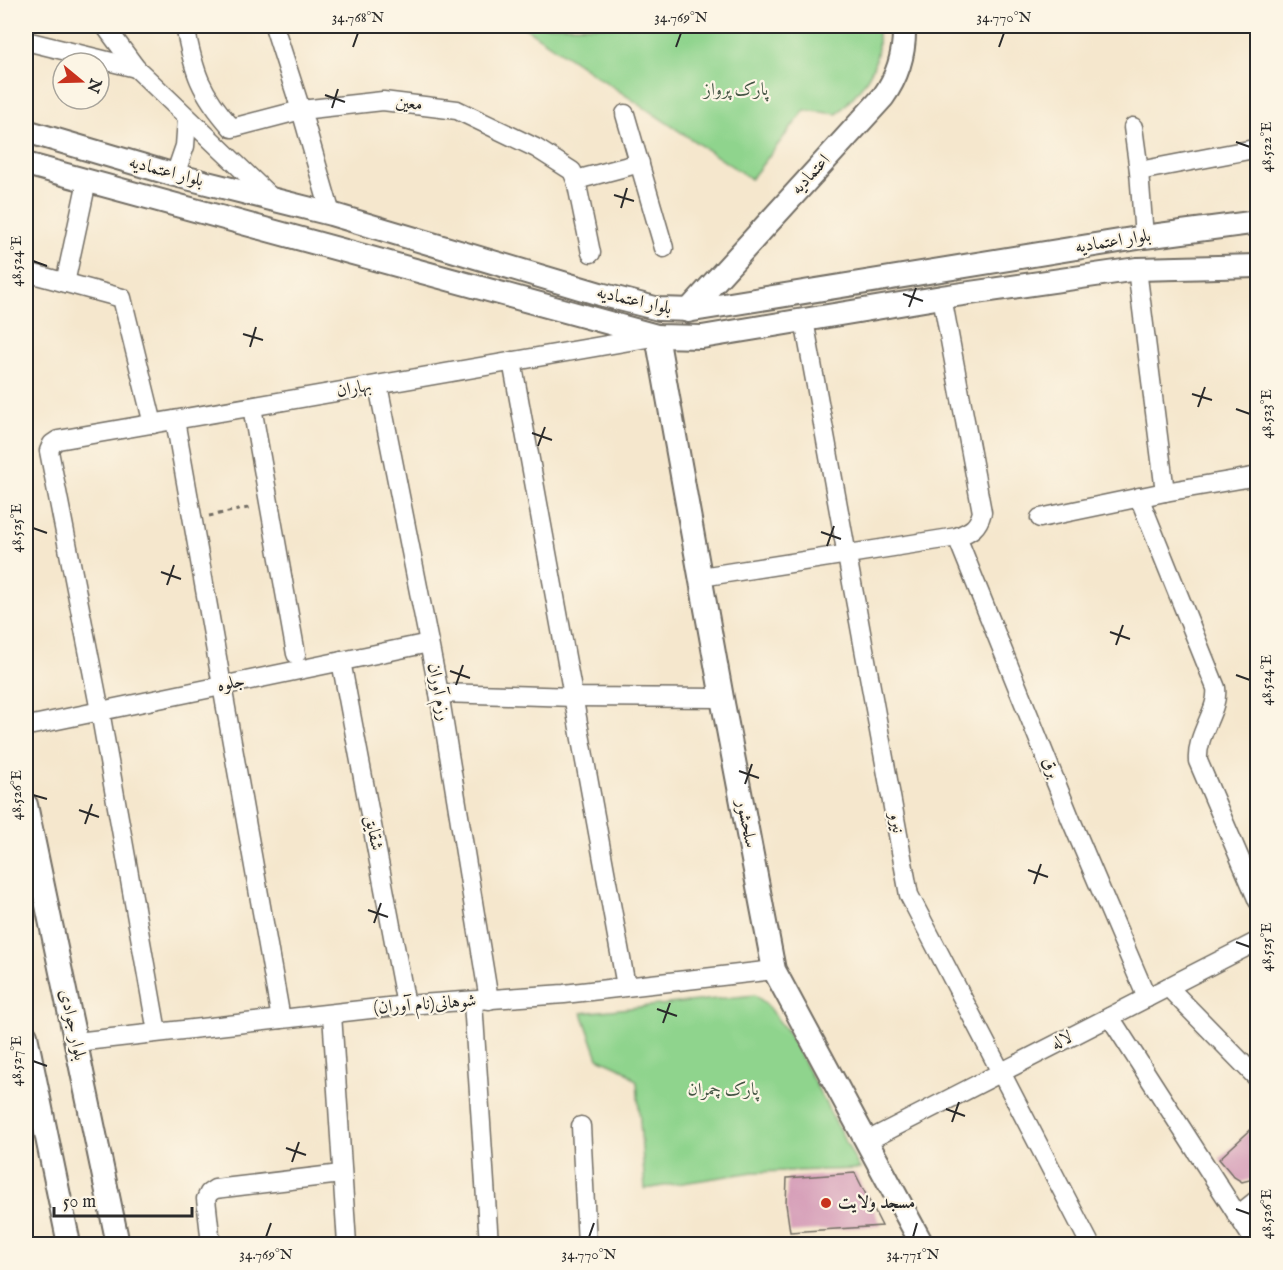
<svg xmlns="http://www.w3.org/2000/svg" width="1283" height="1270" viewBox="0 0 1283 1270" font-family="'IM FELL English',Amiri,serif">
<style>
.green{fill:#8fd48d;stroke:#5d805c;stroke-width:1.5}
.building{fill:#d398b5}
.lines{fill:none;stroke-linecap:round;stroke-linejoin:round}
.minor-casing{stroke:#726d64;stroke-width:21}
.tertiary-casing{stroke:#726d64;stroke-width:26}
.path{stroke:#726d64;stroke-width:3;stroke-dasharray:4.5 4.5;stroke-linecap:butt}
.minor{stroke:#fff;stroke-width:18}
.tertiary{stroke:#fff;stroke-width:22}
.ticks{fill:none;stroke:#2b2b2b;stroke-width:2}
.poi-dot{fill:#c8321e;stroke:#fcf5e5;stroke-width:2}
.labels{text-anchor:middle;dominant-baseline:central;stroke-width:4.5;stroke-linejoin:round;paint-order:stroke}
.park-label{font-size:18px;fill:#454;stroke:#fcf5e5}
.street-label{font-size:18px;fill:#2b2b2b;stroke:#fcf5e5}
.poi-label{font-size:18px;font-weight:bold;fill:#2b2b2b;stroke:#fcf5e5;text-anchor:start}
.neatline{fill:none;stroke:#2b2b2b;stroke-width:2}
.ticks-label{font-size:15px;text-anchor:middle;fill:#2b2b2b}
</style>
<rect width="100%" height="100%" fill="#fcf5e5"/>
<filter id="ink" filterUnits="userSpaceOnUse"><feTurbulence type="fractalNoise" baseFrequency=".0167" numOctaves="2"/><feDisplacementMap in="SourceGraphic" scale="12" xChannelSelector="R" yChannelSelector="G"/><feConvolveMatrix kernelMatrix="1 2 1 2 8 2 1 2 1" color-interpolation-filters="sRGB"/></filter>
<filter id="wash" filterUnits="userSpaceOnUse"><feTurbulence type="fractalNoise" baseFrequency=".008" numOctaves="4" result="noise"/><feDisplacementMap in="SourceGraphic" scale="24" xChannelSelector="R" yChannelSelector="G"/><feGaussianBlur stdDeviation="1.35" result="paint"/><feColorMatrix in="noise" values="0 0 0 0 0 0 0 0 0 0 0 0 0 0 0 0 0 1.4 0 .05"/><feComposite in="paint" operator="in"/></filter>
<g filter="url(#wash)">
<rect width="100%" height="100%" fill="#f5e7cd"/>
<!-- green -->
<g class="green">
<path d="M522,26H877C884,66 863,87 837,114L805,110L751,179Z"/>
<polygon points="755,995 765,1003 789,1034 860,1169 753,1172 645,1189 637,1082 625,1070 598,1058 582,1013"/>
</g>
<g id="blocks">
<!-- building -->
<g class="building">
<polygon points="1257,1124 1257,1178 1242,1182 1234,1177 1219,1159"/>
<polygon points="855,1173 882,1226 790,1232 786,1204 787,1178"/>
</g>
</g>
</g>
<g filter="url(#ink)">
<use href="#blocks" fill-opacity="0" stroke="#726d64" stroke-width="1.5"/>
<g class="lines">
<defs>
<g id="minor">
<polyline points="105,26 136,68 274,200"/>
<path d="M185,26C194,73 200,92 232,128L301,110L383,101L457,110L536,148L572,171L576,180L591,253"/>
<polyline points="274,26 301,110 331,214"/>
<polyline points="26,41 136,68"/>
<polyline points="625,114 664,248"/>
<polyline points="1133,127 1139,171 1144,237"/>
<polyline points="1139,171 1254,149 1258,146"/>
<polyline points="175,175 185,146 187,119"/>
<polyline points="576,180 640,163"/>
<polyline points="1137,269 1165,492"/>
<polyline points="26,272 122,298 153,424"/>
<polyline points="65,283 87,181"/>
<polyline points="804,320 909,895 1090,1244"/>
<polyline points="512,361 626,986"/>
<polyline points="378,385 439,693 489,1000"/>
<polyline points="252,407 296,654"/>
<polyline points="175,420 281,1019"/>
<path d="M1139,497L1216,688C1219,711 1196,733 1198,761L1258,901"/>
<polyline points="1040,518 1165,492 1258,476"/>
<polyline points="957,537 1071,820 1147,998"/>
<path d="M701,577L957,537C971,531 978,528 982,512L942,297"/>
<polyline points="341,661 406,1005"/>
<polyline points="439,693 575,697 722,698"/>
<polyline points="33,725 429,643"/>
<polyline points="1168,987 1258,1079"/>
<polyline points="473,1002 489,1244"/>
<polyline points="332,1014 347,1244"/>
<polyline points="1110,1017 1256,1244"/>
<polyline points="157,1032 100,711 49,451 52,444 58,440 653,337"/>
<polyline points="76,1042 406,1005 564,994 774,970"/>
<polyline points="581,1126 587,1244"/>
<polyline points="867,1141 1258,941"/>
<polyline points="1237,1216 1258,1199"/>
<polyline points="211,1244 206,1199 209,1193 215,1189 341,1174"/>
</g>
<g id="tertiary">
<polyline points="26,131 175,175 331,214 600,294 659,309 693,310 1144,237 1258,222"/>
<polyline points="26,164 657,336 702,337 942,297 1137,269 1258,266"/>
<path d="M688,311L883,97C898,76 905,52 904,26"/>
<polyline points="657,336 722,698 774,970 922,1244"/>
<polyline points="26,805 118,1244"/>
<polyline points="26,1036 69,1244"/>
</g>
</defs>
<!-- minor casing -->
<use href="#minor" class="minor-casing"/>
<!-- tertiary casing -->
<use href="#tertiary" class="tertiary-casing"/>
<!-- path -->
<polyline class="path" points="209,516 253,507"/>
<!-- minor -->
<use href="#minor" class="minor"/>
<!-- tertiary -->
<use href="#tertiary" class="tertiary"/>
</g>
</g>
<!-- ticks -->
<path class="ticks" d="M353,47L358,33M676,47L681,33M999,47L1004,33M325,95L345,102M332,108L338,89M1236,142L1250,147M614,195L634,201M621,208L627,188M33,261L47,266M903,294L923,301M909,307L916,288M243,334L263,340M250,347L256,327M1192,394L1212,400M1198,407L1205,387M1236,409L1250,414M532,433L552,440M538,446L545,427M33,528L47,533M821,532L841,539M827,546L834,526M161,572L181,579M167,585L174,565M1110,632L1130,639M1116,645L1123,625M450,671L470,678M1236,675L1250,680M456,685L463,665M739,771L759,778M745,784L752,764M33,795L47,799M79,810L99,817M85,824L92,804M1028,870L1048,877M1034,884L1041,864M368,910L388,917M374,923L381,903M1236,942L1250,947M657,1009L677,1016M663,1023L670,1003M33,1061L47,1066M946,1109L965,1116M952,1122L959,1102M286,1148L306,1155M292,1162L299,1142M1236,1209L1250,1214M266,1237L271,1223M589,1237L594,1223M913,1237L917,1223"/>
<!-- markers -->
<circle class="poi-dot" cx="826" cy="1203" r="6"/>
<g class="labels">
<!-- park labels -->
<g class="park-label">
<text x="736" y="90">پارک پرواز</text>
<text x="723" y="1090">پارک چمران</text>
</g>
<!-- street labels -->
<g class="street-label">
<text transform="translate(409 104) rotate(7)">معین</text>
<text transform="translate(166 172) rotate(15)">بلوار اعتمادیه</text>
<text transform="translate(811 175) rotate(-47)">اعتمادیه</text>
<text transform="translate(1113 242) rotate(-9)">بلوار اعتمادیه</text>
<text transform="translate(634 301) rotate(13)">بلوار اعتمادیه</text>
<text transform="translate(354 389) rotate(-10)">بهاران</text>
<text transform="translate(231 684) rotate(-12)">جلوه</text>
<text transform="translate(438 692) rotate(79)">رزم آوران</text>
<text transform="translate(1050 768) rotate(68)">برق</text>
<text transform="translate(896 823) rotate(80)">نیرو</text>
<text transform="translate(746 824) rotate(79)">سلحشور</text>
<text transform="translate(373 833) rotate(79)">شقایق</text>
<text transform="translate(425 1005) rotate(-4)">شوهانی(نام آوران)</text>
<text transform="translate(72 1025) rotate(78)">بلوار جوادی</text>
<text transform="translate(1062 1041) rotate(-27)">لاله</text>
</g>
<!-- poi labels -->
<g class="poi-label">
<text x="838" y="1203">مسجد ولایت</text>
</g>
</g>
<!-- margin -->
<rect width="1283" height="1270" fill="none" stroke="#fcf5e5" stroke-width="66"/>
<!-- north arrow -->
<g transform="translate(81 81) rotate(109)"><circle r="28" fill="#fcf5e5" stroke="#a8a49b" stroke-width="1.5"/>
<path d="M0-4.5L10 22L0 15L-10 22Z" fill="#c8321e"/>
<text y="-9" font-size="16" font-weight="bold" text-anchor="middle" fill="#2b2b2b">N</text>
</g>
<!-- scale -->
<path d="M54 1207v9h138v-9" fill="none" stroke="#2b2b2b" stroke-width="3"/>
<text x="63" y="1207" font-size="18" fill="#2b2b2b" stroke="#fcf5e5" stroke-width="4.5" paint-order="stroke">50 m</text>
<rect x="33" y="33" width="1217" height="1204" class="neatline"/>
<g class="ticks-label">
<text x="358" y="22">34.768°N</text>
<text x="681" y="22">34.769°N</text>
<text x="1004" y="22">34.770°N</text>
<text transform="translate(1266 147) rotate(-90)" y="5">48.522°E</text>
<text transform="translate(16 261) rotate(-90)" y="5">48.524°E</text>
<text transform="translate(1266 414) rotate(-90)" y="5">48.523°E</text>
<text transform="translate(16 528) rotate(-90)" y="5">48.525°E</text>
<text transform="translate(1266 680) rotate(-90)" y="5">48.524°E</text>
<text transform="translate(16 795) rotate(-90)" y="5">48.526°E</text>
<text transform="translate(1266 947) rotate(-90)" y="5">48.525°E</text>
<text transform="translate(16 1061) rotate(-90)" y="5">48.527°E</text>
<text transform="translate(1266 1214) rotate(-90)" y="5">48.526°E</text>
<text x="266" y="1259">34.769°N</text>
<text x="589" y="1259">34.770°N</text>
<text x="913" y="1259">34.771°N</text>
</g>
</svg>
